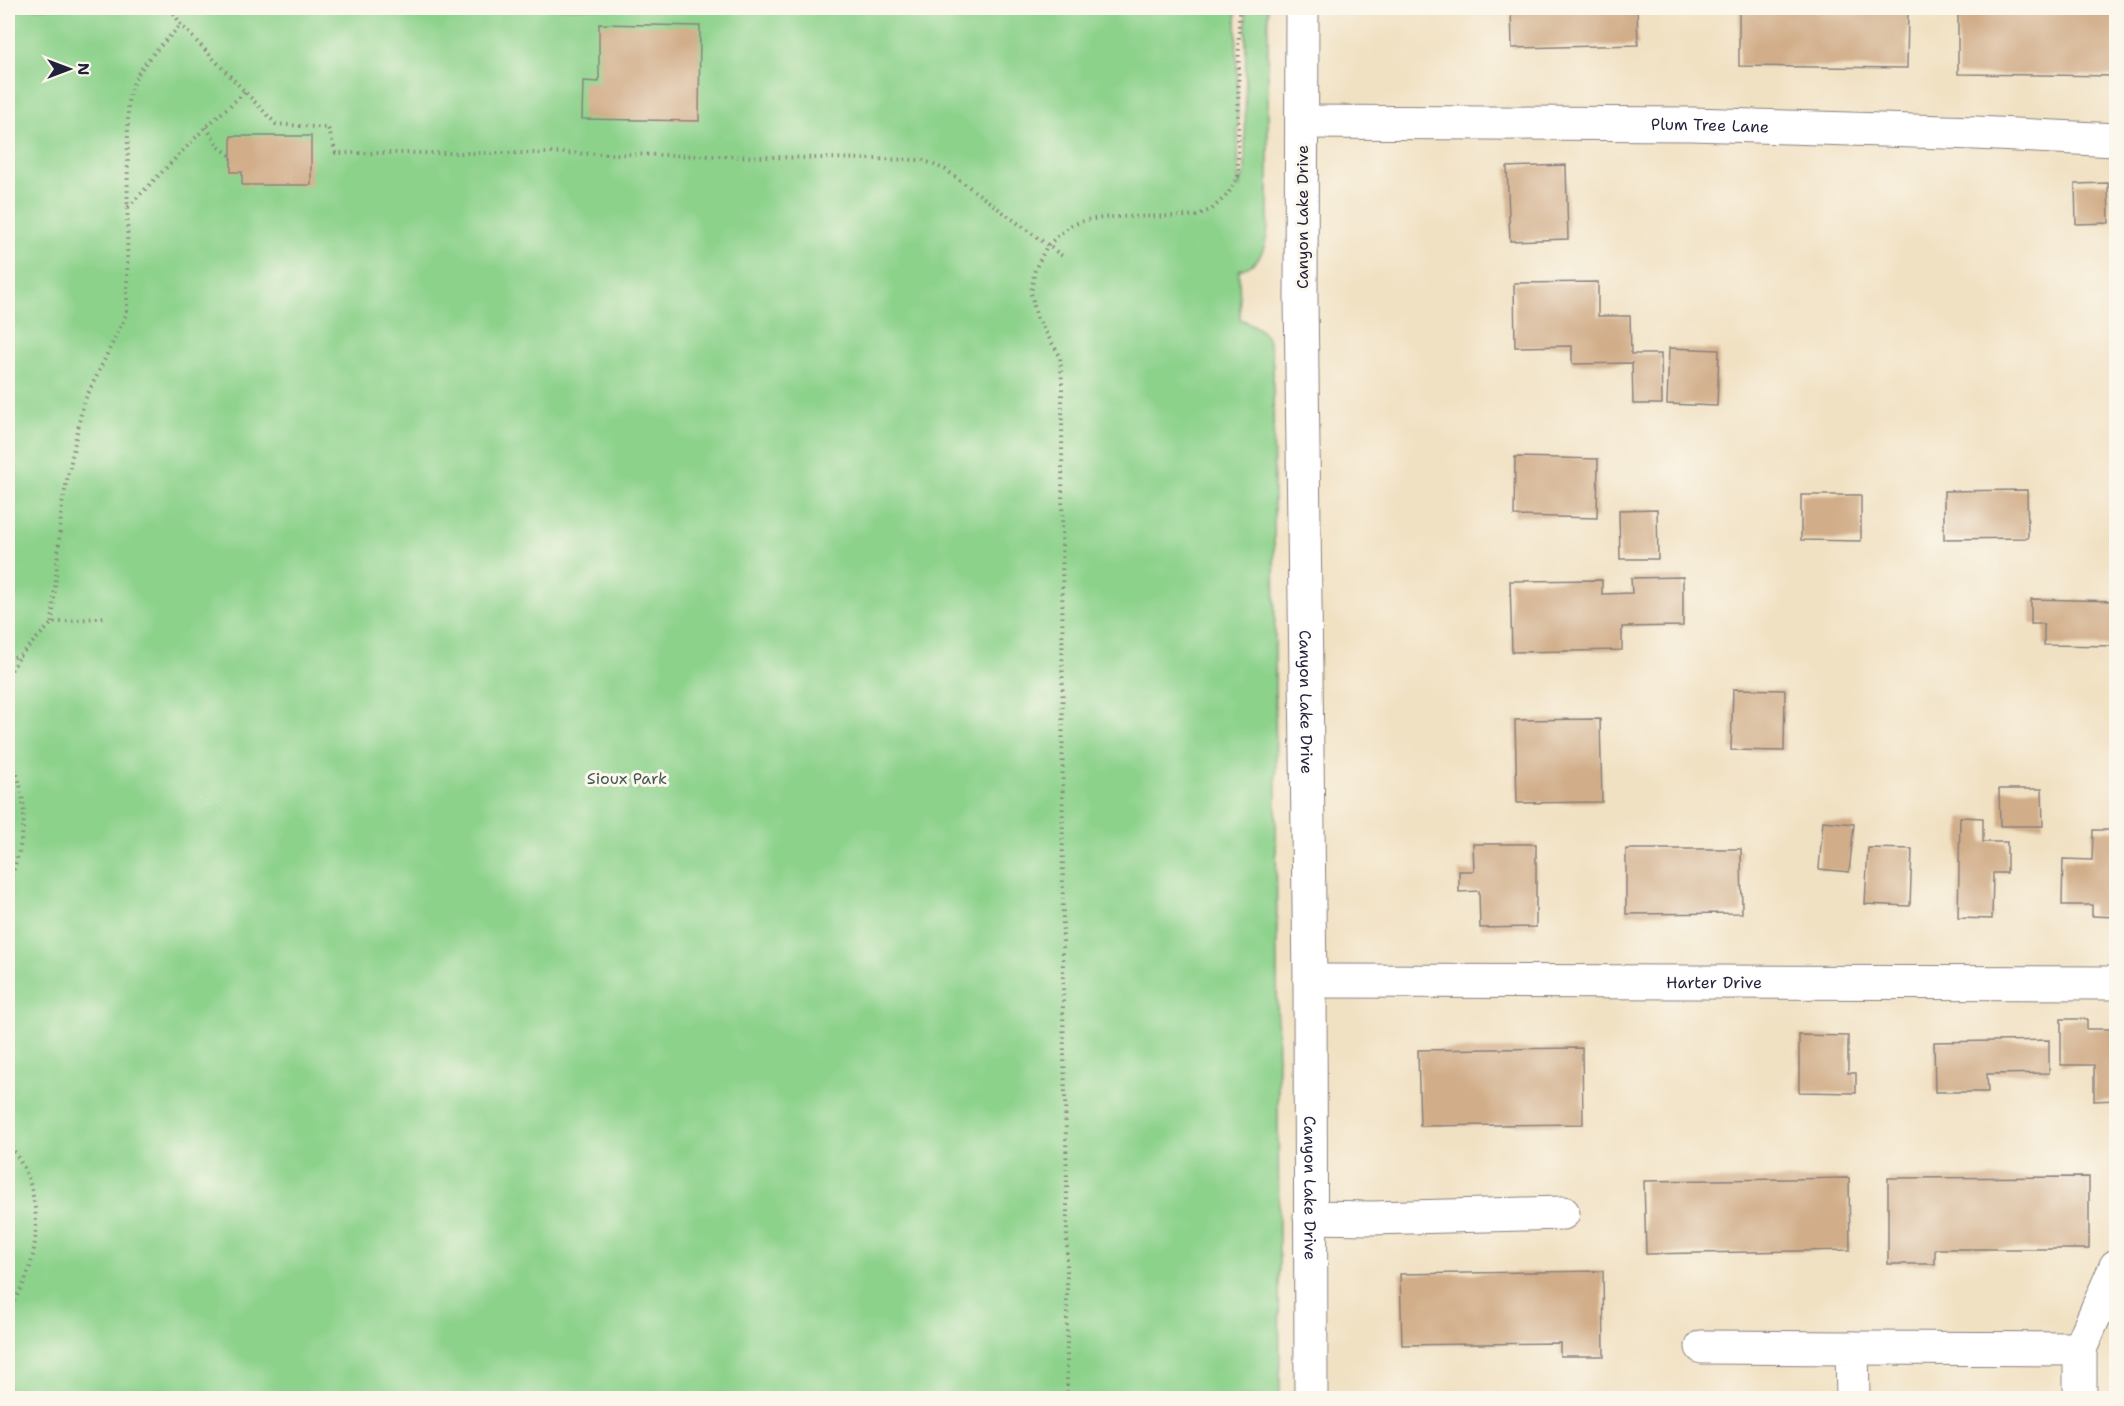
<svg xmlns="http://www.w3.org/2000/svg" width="2124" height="1406" viewBox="0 0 2124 1406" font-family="'Shantell Sans',sans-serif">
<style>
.green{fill:#8cd28b;stroke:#577a63;stroke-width:1.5}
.building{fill:#d1ad89}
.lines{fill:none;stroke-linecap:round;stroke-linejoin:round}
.minor-casing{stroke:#8a827f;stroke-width:35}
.path{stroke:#8a827f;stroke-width:4;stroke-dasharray:1.5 4.5;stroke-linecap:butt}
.minor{stroke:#fff;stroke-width:33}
.labels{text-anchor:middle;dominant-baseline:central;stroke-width:6;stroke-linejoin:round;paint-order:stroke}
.street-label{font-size:16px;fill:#22223b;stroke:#fbf7ec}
.park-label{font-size:16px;fill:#425753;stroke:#fbf7ec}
</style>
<rect width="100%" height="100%" fill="#fbf7ec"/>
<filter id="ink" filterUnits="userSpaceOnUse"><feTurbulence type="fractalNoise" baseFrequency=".0167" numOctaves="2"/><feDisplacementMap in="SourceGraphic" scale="12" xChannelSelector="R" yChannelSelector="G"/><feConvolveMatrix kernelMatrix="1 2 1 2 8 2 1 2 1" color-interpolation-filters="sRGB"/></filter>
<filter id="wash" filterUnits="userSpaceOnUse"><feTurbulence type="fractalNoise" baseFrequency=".008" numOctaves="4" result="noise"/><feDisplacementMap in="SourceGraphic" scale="24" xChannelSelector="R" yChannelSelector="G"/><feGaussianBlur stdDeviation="1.35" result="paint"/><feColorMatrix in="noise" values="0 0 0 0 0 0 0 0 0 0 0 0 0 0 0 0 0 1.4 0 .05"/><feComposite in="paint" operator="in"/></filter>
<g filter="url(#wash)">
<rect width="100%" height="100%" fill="#f1e1c3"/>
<!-- green -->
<path class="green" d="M8,8H1236L1239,188L1245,171L1246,8H1268V227C1266,247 1261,265 1239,270L1240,319C1268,331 1270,336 1273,366L1280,1398H8Z"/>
<g id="blocks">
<!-- building -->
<g class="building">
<polygon points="1511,8 1637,8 1638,45 1512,48"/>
<polygon points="1739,8 1908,8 1907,68 1739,66"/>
<polygon points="1958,9 2116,11 2116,76 1958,74"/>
<polygon points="599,24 700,26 699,121 582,119 583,81 599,82"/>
<polygon points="231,136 311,136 311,185 242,185 242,172 231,172"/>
<polygon points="1566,165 1568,239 1510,241 1507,167"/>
<polygon points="2108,183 2109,223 2076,224 2075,184"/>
<polygon points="1598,282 1598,316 1630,316 1631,354 1661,354 1662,404 1633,404 1632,363 1572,364 1572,346 1515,347 1514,283"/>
<polygon points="1669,348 1719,350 1717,406 1667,404"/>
<polygon points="1515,457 1598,459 1597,518 1514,516"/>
<polygon points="2027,490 2028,538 1944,539 1944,491"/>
<polygon points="1801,495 1861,495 1861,541 1801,540"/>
<polygon points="1657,509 1658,559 1620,559 1619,510"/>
<polygon points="1683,577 1683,626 1622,627 1622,650 1512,652 1510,581 1602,580 1602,594 1632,593 1631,578"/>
<polygon points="2031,599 2116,601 2116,646 2044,645 2044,624 2031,624"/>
<polygon points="1733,689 1785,690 1784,751 1731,750"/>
<polygon points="1600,719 1602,802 1517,803 1515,720"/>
<polygon points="1999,789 2042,789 2043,826 2000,826"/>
<polygon points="1960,817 1983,818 1983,842 2007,842 2007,873 1993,873 1992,919 1958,918"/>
<polygon points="1823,821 1854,824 1849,872 1819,869"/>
<polygon points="2093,830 2116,830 2116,917 2092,916 2092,905 2062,905 2063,859 2092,860"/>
<polygon points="1473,844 1536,844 1536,927 1480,928 1479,891 1459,892 1459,871 1474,871"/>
<polygon points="1868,848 1912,849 1910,906 1865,904"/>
<polygon points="1626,849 1741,849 1742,913 1626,914"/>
<polygon points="2061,1019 2087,1019 2087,1029 2116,1029 2116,1100 2094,1101 2094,1065 2061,1065"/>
<polygon points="1799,1035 1848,1036 1848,1073 1856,1073 1856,1093 1799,1092"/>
<polygon points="2049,1040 2049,1073 1987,1074 1988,1092 1935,1092 1934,1042"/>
<polygon points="1582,1048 1583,1124 1420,1126 1418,1050"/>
<polygon points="2089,1177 2089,1249 1935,1249 1935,1264 1888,1264 1888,1178"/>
<polygon points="1849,1178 1850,1250 1646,1254 1644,1181"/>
<polygon points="1603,1271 1604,1356 1560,1356 1560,1343 1402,1345 1400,1274"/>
</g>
</g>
</g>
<g filter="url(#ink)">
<use href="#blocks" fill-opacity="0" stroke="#8a827f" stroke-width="1.5"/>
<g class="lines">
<defs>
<g id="minor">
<path id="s1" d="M1302,8L1301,297L1310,981L1311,1398"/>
<path id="s2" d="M1302,122L1692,124L1976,133L2116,140"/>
<path id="s3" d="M1310,981L2116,983"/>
<polyline points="1310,1217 1371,1218 1563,1213"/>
<polyline points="1702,1347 1852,1348 1853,1398"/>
<polyline points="1852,1348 2080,1349 2080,1398"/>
<polyline points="2080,1349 2116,1266"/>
</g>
</defs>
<!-- minor casing -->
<use href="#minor" class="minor-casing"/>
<!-- path -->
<g class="path">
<polyline points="171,8 181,25 276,124 328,128 336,153 560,153 923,160 946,170 1065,258"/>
<polyline points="206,127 219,147 231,156"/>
<polyline points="128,207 206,127 246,91"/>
<path d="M52,623L62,505L83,404L127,313L128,103C132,70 159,48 181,25"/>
<polyline points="8,659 20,655 52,623 104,617"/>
<polyline points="8,675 20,656"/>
<path d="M8,752C32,804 26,834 8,887"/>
<path d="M8,1141C13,1150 19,1159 24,1168C44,1211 39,1272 8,1308"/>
<polyline points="1067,1398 1067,1182 1063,1009 1062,381 1060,356 1037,318 1031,293 1035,269 1047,246 1069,226 1086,220 1110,217 1196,216 1212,209 1228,194 1238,176 1239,8"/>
</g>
<!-- minor -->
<use href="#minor" class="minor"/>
</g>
</g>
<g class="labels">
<!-- street labels -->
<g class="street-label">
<text stroke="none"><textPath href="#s2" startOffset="408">Plum Tree Lane</textPath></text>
<text transform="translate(1302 217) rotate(-90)">Canyon Lake Drive</text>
<text stroke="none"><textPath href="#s1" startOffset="694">Canyon Lake Drive</textPath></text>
<text stroke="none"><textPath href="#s3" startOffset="404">Harter Drive</textPath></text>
<text stroke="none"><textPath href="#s1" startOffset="1180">Canyon Lake Drive</textPath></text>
</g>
<!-- park labels -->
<g class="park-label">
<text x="627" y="778">Sioux Park</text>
</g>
</g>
<!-- margin -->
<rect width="2124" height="1406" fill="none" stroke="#fbf7ec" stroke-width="30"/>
<!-- north arrow -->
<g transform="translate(69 69) rotate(90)" stroke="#fbf7ec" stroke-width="4.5" paint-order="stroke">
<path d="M0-4.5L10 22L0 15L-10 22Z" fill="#22223b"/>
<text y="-9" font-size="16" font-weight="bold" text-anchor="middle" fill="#22223b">N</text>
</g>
</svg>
